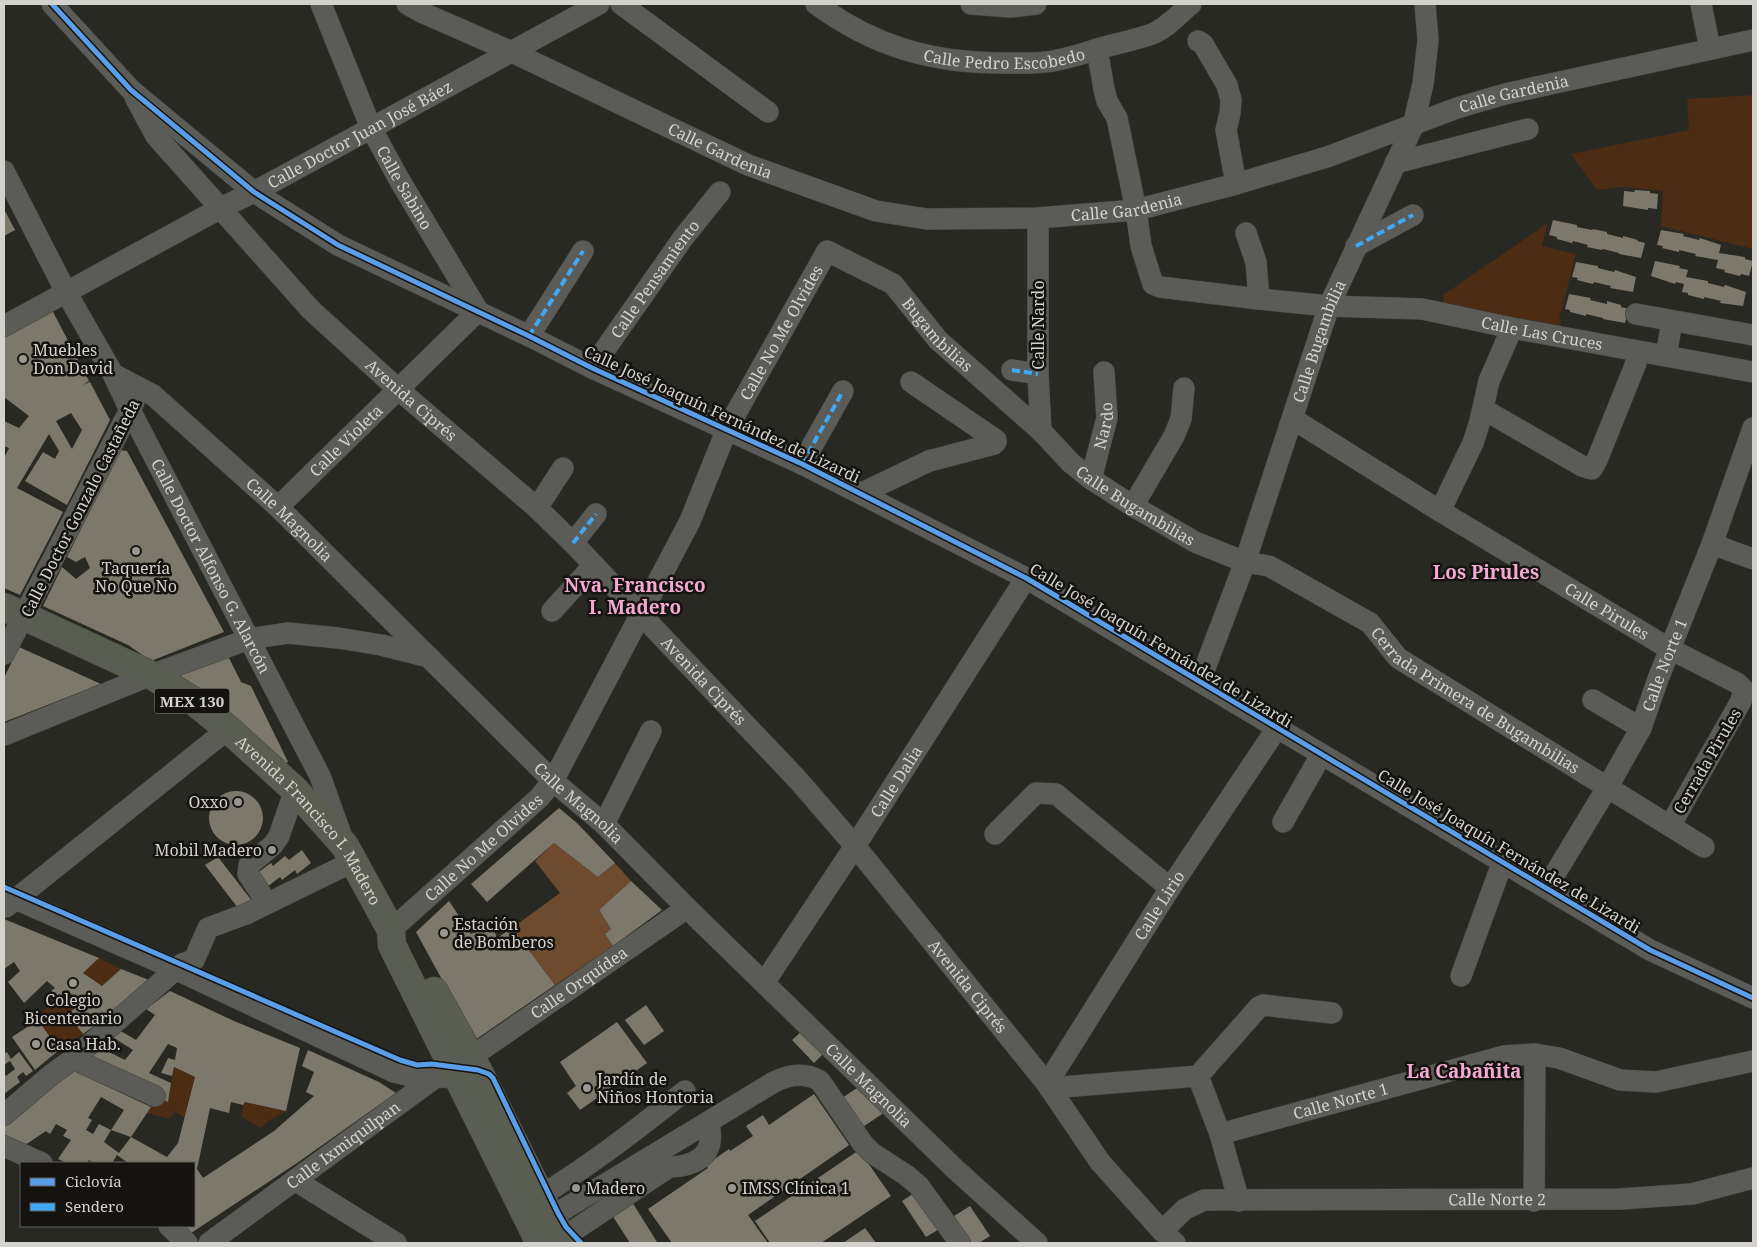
<svg xmlns="http://www.w3.org/2000/svg" width="1757" height="1247" viewBox="0 0 1757 1247" font-family="'Noto Serif',serif">
<style>
.green{fill:#4c2c12}
.forest{fill:#6e4a2e}
.building{fill:#7d786c;fill-rule:evenodd}
.lines{fill:none;stroke-linecap:round;stroke-linejoin:round}
.minor-casing{stroke:#444440;stroke-width:22}
.major-casing{stroke:#444440;stroke-width:29}
.minor{stroke:#5b5b58;stroke-width:21}
.major{stroke:#5a5d52;stroke-width:28}
.quiet{stroke:#3fa9f5;stroke-width:4;stroke-dasharray:8 4;stroke-linecap:butt}
.cycleway-casing{stroke:#14130f;stroke-width:8}
.cycleway{stroke:#5a9eea;stroke-width:5}
.poi-dot{fill:#989791;stroke:#14130f;stroke-width:2}
.labels{text-anchor:middle;dominant-baseline:central;stroke-width:5;stroke-linejoin:round;paint-order:stroke}
.shield{fill:#14130f;stroke:#9a9993;stroke-width:1}
.shield-label{font-size:15px;font-weight:bold;fill:#d3d2cc}
.street-label{font-size:16px;fill:#d3d2cc;stroke:#14130f}
.poi-label{font-size:16px;fill:#d3d2cc;stroke:#14130f;text-anchor:start}
.quarter-label{font-size:19px;font-weight:bold;fill:#f3a9d1;stroke:#14130f}
</style>
<rect width="100%" height="100%" fill="#292924"/>
<!-- green -->
<g class="green">
<polygon points="1753,95 1753,249 1661,226 1663,191 1621,187 1597,190 1571,154 1689,130 1687,99"/>
<polygon points="1548,223 1542,246 1576,254 1559,319 1561,321 1559,332 1444,310 1443,295"/>
<polygon points="99,958 121,969 102,986 83,973"/>
<polygon points="67,990 83,996 86,999 83,1034 59,1050 36,1018"/>
<polygon points="174,1067 195,1077 185,1118 174,1111 170,1119 147,1113 151,1107 141,1102 145,1092 168,1102"/>
<polygon points="245,1102 286,1111 268,1121 261,1128 242,1117 243,1105"/>
</g>
<!-- forest -->
<polygon class="forest" points="554,843 598,877 615,863 631,881 599,910 611,929 605,934 613,946 555,985 512,928 560,893 535,861"/>
<!-- building -->
<g class="building">
<polygon points="1635,190 1650,191 1650,193 1658,194 1657,209 1648,208 1648,210 1623,206 1624,191 1634,192"/>
<polygon points="4,209 15,230 4,236"/>
<polygon points="1553,220 1577,225 1577,227 1592,230 1593,229 1607,232 1607,234 1623,238 1623,236 1638,240 1637,241 1645,243 1641,258 1619,254 1619,253 1603,249 1602,250 1587,247 1588,245 1573,241 1572,243 1557,239 1557,237 1549,235"/>
<polygon points="1661,230 1684,234 1683,236 1699,240 1700,238 1721,245 1719,253 1745,257 1745,259 1753,261 1749,276 1741,274 1740,276 1724,272 1725,270 1716,268 1718,260 1695,256 1696,254 1679,250 1679,252 1662,248 1663,246 1657,245"/>
<polygon points="1655,261 1680,266 1679,268 1688,270 1686,277 1708,281 1708,283 1724,287 1725,285 1746,292 1743,306 1720,303 1721,301 1704,297 1704,299 1688,295 1688,293 1682,292 1684,284 1676,282 1675,284 1651,276"/>
<polygon points="1576,262 1598,266 1598,268 1614,272 1615,270 1636,277 1633,292 1610,288 1611,286 1594,282 1593,284 1577,280 1578,278 1572,277"/>
<polygon points="1569,294 1591,298 1590,300 1607,304 1607,301 1621,305 1621,307 1629,309 1625,323 1603,319 1603,318 1586,314 1586,316 1570,312 1570,310 1565,309"/>
<path d="M51,308L89,381L83,385L90,382L110,420L67,505L25,481L43,452L55,459L59,451L49,434L17,488L63,512L20,595L4,588V458L9,448L4,446V421L19,428L29,416L4,397V334ZM71,413L82,430L72,449L56,421Z"/>
<polygon points="120,450 127,451 224,632 151,661 128,645 43,606 62,567 76,579 90,568 85,557 76,562 67,557"/>
<polygon points="19,647 101,684 4,722 4,678"/>
<polygon points="226,652 241,682 251,686 288,762 280,767 174,674"/>
<circle cx="236" cy="818" r="27"/>
<polygon points="559,808 577,823 615,863 598,877 554,843 487,902 471,884"/>
<polygon points="302,850 311,863 297,874 295,870 282,880 280,877 267,887 256,874 271,863 273,866 285,856 289,860"/>
<polygon points="218,857 252,901 238,908 205,865"/>
<polygon points="631,881 662,910 613,946 605,934 611,929 599,910"/>
<polygon points="449,901 471,934 492,924 497,938 512,928 555,985 475,1040 416,932"/>
<polygon points="4,919 99,958 83,973 102,986 121,969 154,982 83,1034 68,1014 86,999 83,996 78,1000 67,990 59,998 51,991 55,988 47,981 24,1003 8,982 20,971 14,962 4,969"/>
<polygon points="170,991 234,1021 300,1048 286,1111 245,1102 243,1105 231,1102 229,1113 210,1108 197,1169 203,1178 274,1131 314,1096 306,1092 314,1072 302,1066 308,1050 379,1082 396,1093 297,1163 188,1235 181,1226 194,1226 194,1163 128,1163 117,1155 112,1163 94,1163 89,1160 87,1163 67,1163 58,1159 71,1140 63,1136 67,1130 56,1124 50,1134 46,1131 25,1145 4,1135 4,1121 70,1069 151,1107 131,1137 111,1130 124,1110 101,1097 88,1118 92,1120 86,1130 93,1134 99,1124 111,1130 104,1142 119,1153 131,1137 167,1157 178,1143 195,1077 174,1067 172,1076 161,1073 168,1058 175,1060 177,1048 168,1044 149,1073 171,1083 168,1102 79,1063 99,1047 125,1060 133,1050 111,1036 119,1030 136,1040 155,1015 146,1009"/>
<polygon points="646,1005 664,1031 644,1045 625,1020"/>
<polygon points="38,1020 59,1050 35,1070 12,1037"/>
<polygon points="617,1022 647,1063 580,1110 567,1093 576,1086 560,1062"/>
<polygon points="802,1031 823,1054 814,1063 792,1040"/>
<polygon points="7,1052 11,1059 19,1052 33,1071 26,1076 23,1072 17,1077 20,1082 4,1094 4,1073 6,1076 15,1069 10,1061 4,1065 4,1054"/>
<polygon points="860,1086 885,1112 857,1131 839,1100"/>
<polygon points="814,1094 849,1145 748,1215 768,1243 672,1243 648,1209 708,1168 706,1165 729,1149 730,1151 753,1136 746,1126 763,1115 769,1125"/>
<polygon points="859,1150 891,1196 821,1243 770,1243 755,1221"/>
<polygon points="916,1192 941,1228 926,1237 902,1201"/>
<polygon points="632,1202 657,1242 655,1243 630,1243 612,1215"/>
<polygon points="970,1206 990,1236 979,1243 972,1243 954,1216"/>
<polygon points="865,1228 876,1243 843,1243"/>
</g>
<g class="lines">
<defs>
<g id="minor">
<polyline points="52,4 131,90 254,192 338,245 529,336 592,368 802,464 1026,578 1650,950 1753,998"/>
<path id="s1" d="M321,4L371,128L400,181L478,311"/>
<path id="s2" d="M407,4L421,12L512,52L748,165L876,211L927,219L1038,218L1136,210L1236,184L1327,157L1457,108L1505,94L1753,40"/>
<polyline points="621,4 768,112"/>
<path id="s3" d="M816,4C875,47 932,63 1004,63C1020,63 1037,64 1053,61C1068,58 1083,54 1097,49C1115,44 1135,40 1152,34C1167,28 1179,14 1191,4"/>
<polyline points="971,4 1010,7 1036,4"/>
<polyline points="1701,4 1710,49"/>
<polyline points="1198,41 1203,44 1227,85 1231,100 1230,113 1226,130 1236,184"/>
<path id="s4" d="M1097,49L1104,89L1107,101L1117,118L1136,210L1141,246L1153,284L1160,287L1259,299L1329,306L1422,309L1512,328L1753,372"/>
<path id="s5" d="M135,97L156,136L311,310L399,390L537,508L573,543L798,780L855,846L1047,1084L1100,1162L1162,1231L1175,1243"/>
<polyline points="1395,163 1528,129"/>
<path id="s6" d="M4,171L66,292L113,374L130,410L320,776L342,837"/>
<polyline points="1038,218 1038,374 1041,431"/>
<polyline points="1246,233 1256,262 1259,299"/>
<polyline points="1356,246 1413,215"/>
<polyline points="1636,314 1753,335"/>
<path id="s7" d="M4,326L221,208L254,192L599,4"/>
<polyline points="529,336 583,251"/>
<polyline points="1666,356 1672,321"/>
<path id="s8" d="M592,368L683,238L720,192"/>
<polyline points="1012,370 1038,374"/>
<path id="s9" d="M113,374L153,395L278,507L553,781L604,824L687,908L955,1169L1037,1243"/>
<polyline points="1483,409 1582,466 1592,469 1597,460 1636,363"/>
<path id="s10" d="M1293,419L1440,511L1670,649L1737,683L1744,690L1741,701L1670,826"/>
<polyline points="802,464 843,391"/>
<path id="s11" d="M1091,479L1107,418L1104,372"/>
<polyline points="862,493 929,461 994,444 996,442 996,440 911,382"/>
<polyline points="1133,506 1174,436 1181,419 1184,388"/>
<path id="s12" d="M278,507L478,311"/>
<polyline points="537,508 563,468"/>
<polyline points="1440,511 1473,443 1480,421 1489,381 1512,328"/>
<polyline points="573,543 596,514"/>
<polyline points="1712,544 1753,559"/>
<polyline points="552,611 594,565"/>
<polyline points="4,654 134,402"/>
<path id="s13" d="M1200,681L1245,562L1329,306L1413,126L1423,84L1428,40L1425,4"/>
<polyline points="1593,700 1641,728"/>
<polyline points="4,735 151,675 249,639 288,633 338,638 381,645 429,657"/>
<polyline points="1283,822 1321,755"/>
<polyline points="604,824 651,731"/>
<polyline points="995,834 1036,793 1056,794 1170,888"/>
<path id="s14" d="M1547,887L1607,788L1641,728L1658,679L1712,544L1753,428"/>
<polyline points="4,894 177,970 394,1072 419,1078 448,1077 470,1082"/>
<polyline points="267,903 248,874 249,865 273,845 279,836 295,790"/>
<polyline points="6,907 228,729"/>
<path id="s15" d="M391,930L539,798L553,781L690,521L727,429L827,251L893,284L938,340L1041,431L1071,463L1091,479L1133,506L1195,542L1245,562L1269,566L1370,623L1398,658L1704,847"/>
<polyline points="1461,976 1503,861"/>
<path id="s16" d="M764,983L855,846L1026,578"/>
<path id="s17" d="M471,1057L687,908"/>
<polyline points="73,1059 155,1096"/>
<polyline points="1198,1076 1259,1007 1263,1005 1332,1013"/>
<polyline points="1198,1076 1220,1134 1239,1201"/>
<path id="s18" d="M1047,1084L1170,888L1277,728"/>
<polyline points="1050,1088 1198,1076"/>
<polyline points="4,1115 51,1075 73,1059 182,964 194,960 208,928 246,914 354,861"/>
<path id="s19" d="M1220,1134L1504,1056L1535,1054L1559,1058L1620,1080L1656,1082L1753,1061"/>
<polyline points="4,1146 42,1163"/>
<polyline points="296,1181 396,1243"/>
<polyline points="1534,1201 1535,1054"/>
<path d="M527,1204C583,1171 635,1131 685,1091"/>
<path d="M551,1217L774,1082C790,1074 805,1072 820,1081L863,1144L872,1153L906,1175L919,1186L960,1243"/>
<polyline points="169,1226 187,1243"/>
<path id="s20" d="M1162,1231L1185,1209L1204,1200L1620,1199L1692,1194L1753,1178"/>
<path d="M561,1239L669,1167C684,1167 704,1162 709,1146C712,1139 710,1129 709,1122"/>
<path id="s21" d="M209,1243L436,1077"/>
</g>
<g id="major">
<path id="s22" d="M4,607L151,675L192,700L228,729L295,790L345,846L391,930L392,945L540,1243"/>
<polyline points="434,991 478,1070 564,1243"/>
</g>
</defs>
<!-- minor casing -->
<use href="#minor" class="minor-casing"/>
<!-- major casing -->
<use href="#major" class="major-casing"/>
<!-- minor -->
<use href="#minor" class="minor"/>
<!-- major -->
<use href="#major" class="major"/>
<!-- quiet -->
<g class="quiet">
<polyline points="1356,246 1413,215"/>
<polyline points="529,336 583,251"/>
<polyline points="1012,370 1038,374"/>
<polyline points="802,464 843,391"/>
<polyline points="573,543 596,514"/>
</g>
<defs>
<g id="cycleway">
<polyline points="52,4 131,90 254,192 338,245 529,336 592,368 802,464 1026,578 1650,950 1753,998"/>
<polyline points="4,887 400,1060 417,1065 432,1064 478,1070 489,1074 493,1078 558,1213 566,1227 581,1243"/>
</g>
</defs>
<!-- cycleway casing -->
<use href="#cycleway" class="cycleway-casing"/>
<!-- cycleway -->
<use href="#cycleway" class="cycleway"/>
</g>
<!-- markers -->
<g class="poi-dot">
<circle cx="23" cy="359" r="5"/>
<circle cx="136" cy="551" r="5"/>
<circle cx="238" cy="802" r="5"/>
<circle cx="272" cy="850" r="5"/>
<circle cx="444" cy="933" r="5"/>
<circle cx="73" cy="983" r="5"/>
<circle cx="36" cy="1044" r="5"/>
<circle cx="587" cy="1088" r="5"/>
<circle cx="576" cy="1188" r="5"/>
<circle cx="732" cy="1188" r="5"/>
</g>
<g class="labels">
<!-- shield labels -->
<rect class="shield" x="154.5" y="688.5" width="75" height="25" rx="4"/>
<g class="shield-label">
<text x="192" y="701">MEX 130</text>
</g>
<!-- street labels -->
<g class="street-label">
<text stroke="none"><textPath href="#s3" startOffset="201">Calle Pedro Escobedo</textPath></text>
<text stroke="none"><textPath href="#s2" startOffset="1170">Calle Gardenia</textPath></text>
<text stroke="none"><textPath href="#s7" startOffset="404">Calle Doctor Juan José Báez</textPath></text>
<text stroke="none"><textPath href="#s2" startOffset="346">Calle Gardenia</textPath></text>
<text stroke="none"><textPath href="#s1" startOffset="202">Calle Sabino</textPath></text>
<text stroke="none"><textPath href="#s2" startOffset="765">Calle Gardenia</textPath></text>
<text stroke="none"><textPath href="#s8" startOffset="109">Calle Pensamiento</textPath></text>
<text transform="translate(1038 325) rotate(-90)">Calle Nardo</text>
<text stroke="none"><textPath href="#s15" startOffset="724">Calle No Me Olvides</textPath></text>
<text stroke="none"><textPath href="#s4" startOffset="636">Calle Las Cruces</textPath></text>
<text stroke="none"><textPath href="#s15" startOffset="959">Bugambilias</textPath></text>
<text stroke="none"><textPath href="#s13" startOffset="360">Calle Bugambilia</textPath></text>
<text stroke="none"><textPath href="#s5" startOffset="412">Avenida Ciprés</textPath></text>
<text transform="translate(722 414) rotate(25)">Calle José Joaquín Fernández de Lizardi</text>
<text stroke="none"><textPath href="#s11" startOffset="55">Nardo</textPath></text>
<text stroke="none"><textPath href="#s12" startOffset="95">Calle Violeta</textPath></text>
<text stroke="none"><textPath href="#s15" startOffset="1222">Calle Bugambilias</textPath></text>
<text transform="translate(80 508) rotate(-63)">Calle Doctor Gonzalo Castañeda</text>
<text stroke="none"><textPath href="#s9" startOffset="230">Calle Magnolia</textPath></text>
<text stroke="none"><textPath href="#s6" startOffset="446">Calle Doctor Alfonso G. Alarcón</textPath></text>
<text stroke="none"><textPath href="#s10" startOffset="368">Calle Pirules</textPath></text>
<text transform="translate(1161 645) rotate(31)">Calle José Joaquín Fernández de Lizardi</text>
<text stroke="none"><textPath href="#s14" startOffset="252">Calle Norte 1</textPath></text>
<text stroke="none"><textPath href="#s5" startOffset="818">Avenida Ciprés</textPath></text>
<text stroke="none"><textPath href="#s15" startOffset="1618">Cerrada Primera de Bugambilias</textPath></text>
<text transform="translate(1707 761) rotate(-60)">Cerrada Pirules</text>
<text stroke="none"><textPath href="#s16" startOffset="241">Calle Dalia</textPath></text>
<text stroke="none"><textPath href="#s9" startOffset="635">Calle Magnolia</textPath></text>
<text stroke="none"><textPath href="#s22" startOffset="379">Avenida Francisco I. Madero</textPath></text>
<text stroke="none"><textPath href="#s15" startOffset="124">Calle No Me Olvides</textPath></text>
<text transform="translate(1509 851) rotate(31)">Calle José Joaquín Fernández de Lizardi</text>
<text stroke="none"><textPath href="#s18" startOffset="211">Calle Lirio</textPath></text>
<text stroke="none"><textPath href="#s17" startOffset="131">Calle Orquídea</textPath></text>
<text stroke="none"><textPath href="#s5" startOffset="1222">Avenida Ciprés</textPath></text>
<text stroke="none"><textPath href="#s9" startOffset="1040">Calle Magnolia</textPath></text>
<text stroke="none"><textPath href="#s19" startOffset="125">Calle Norte 1</textPath></text>
<text stroke="none"><textPath href="#s21" startOffset="166">Calle Ixmiquilpan</textPath></text>
<text stroke="none"><textPath href="#s20" startOffset="346">Calle Norte 2</textPath></text>
</g>
<!-- poi labels -->
<g class="poi-label">
<text x="33" y="350">Muebles<tspan x="33" dy="18">Don David</tspan></text>
<text x="136" y="568" text-anchor="middle">Taquería<tspan x="136" dy="18">No Que No</tspan></text>
<text x="228" y="802" text-anchor="end">Oxxo</text>
<text x="262" y="850" text-anchor="end">Mobil Madero</text>
<text x="454" y="924">Estación<tspan x="454" dy="18">de Bomberos</tspan></text>
<text x="73" y="1000" text-anchor="middle">Colegio<tspan x="73" dy="18">Bicentenario</tspan></text>
<text x="46" y="1044">Casa Hab.</text>
<text x="597" y="1079">Jardín de<tspan x="597" dy="18">Niños Hontoria</tspan></text>
<text x="586" y="1188">Madero</text>
<text x="742" y="1188">IMSS Clínica 1</text>
</g>
<!-- quarter labels -->
<g class="quarter-label">
<text x="1486" y="572">Los Pirules</text>
<text x="635" y="585">Nva. Francisco<tspan x="635" dy="22">I. Madero</tspan></text>
<text x="1464" y="1071">La Cabañita</text>
</g>
</g>
<!-- border -->
<rect width="1757" height="1247" fill="none" stroke="#d3d2cc" stroke-width="10"/>
<!-- legend -->
<rect x="20" y="1162" width="175" height="65" fill="#14130f" stroke="#605f5b"/>
<rect x="30" y="1178" width="25" height="8" fill="#5a9eea" stroke="#605f5b"/>
<text x="65" y="1187" font-size="15" fill="#d3d2cc">Ciclovía</text>
<rect x="30" y="1203" width="25" height="8" fill="#3fa9f5" stroke="#605f5b"/>
<text x="65" y="1212" font-size="15" fill="#d3d2cc">Sendero</text>
</svg>
